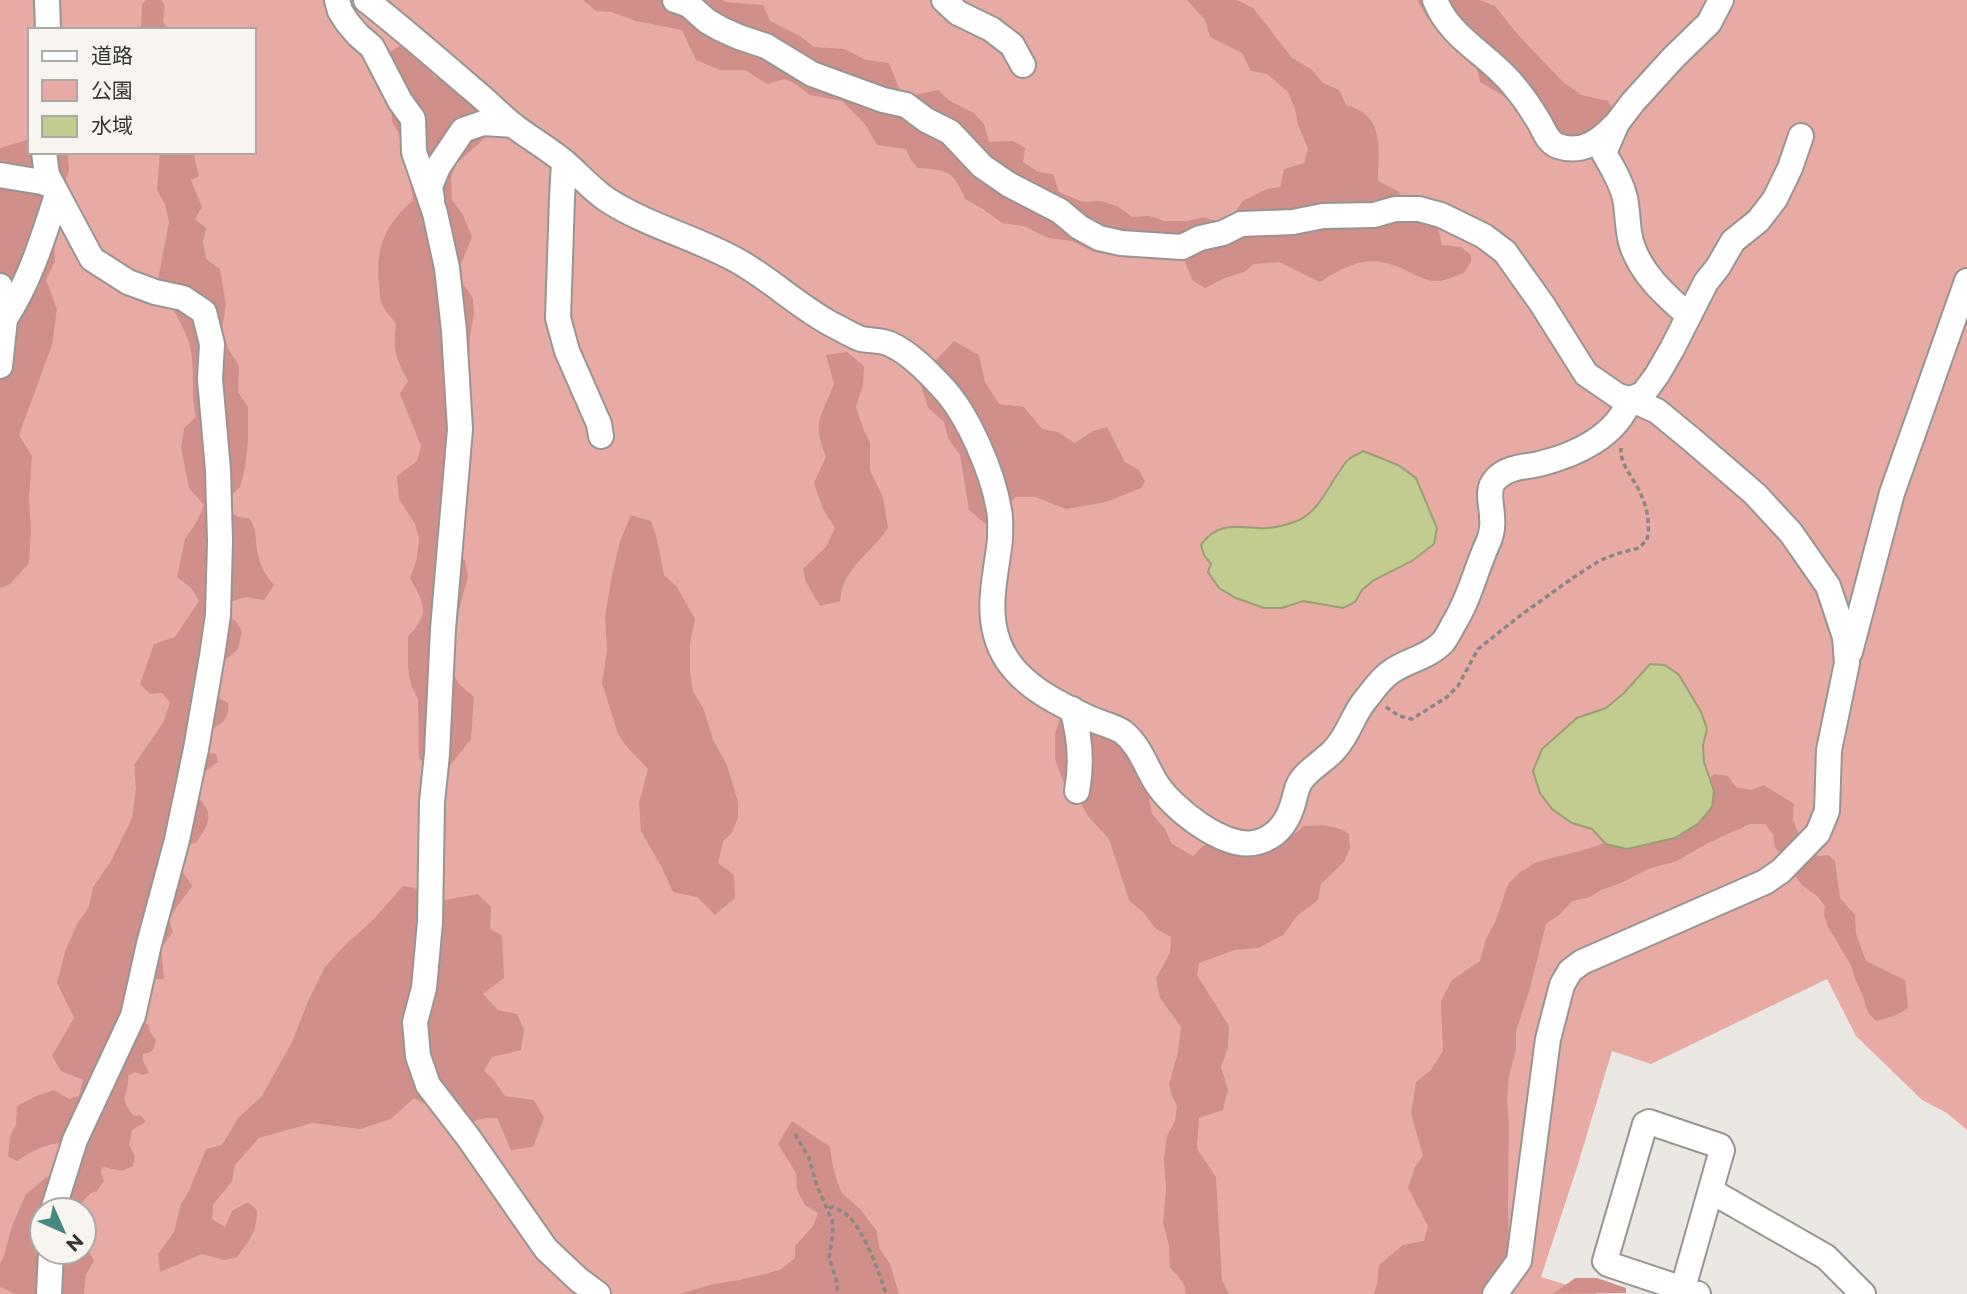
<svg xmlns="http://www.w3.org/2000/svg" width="1967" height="1294" viewBox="0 0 1967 1294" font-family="Montserrat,'Noto Sans JP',sans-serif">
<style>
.green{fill:#e7aba4;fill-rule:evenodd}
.forest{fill:#d09089}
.water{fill:#c2cb90;stroke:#999e75;stroke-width:2}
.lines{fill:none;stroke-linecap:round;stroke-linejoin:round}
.minor-casing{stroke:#989591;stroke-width:28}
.path{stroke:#898684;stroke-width:3.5;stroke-dasharray:5 3.5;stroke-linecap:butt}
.minor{stroke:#fff;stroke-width:24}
</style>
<rect width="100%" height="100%" fill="#ebe7e3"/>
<!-- green -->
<path class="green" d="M0,0H1967V1130L1947,1113L1922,1100L1856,1036L1827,979L1651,1064L1612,1051L1578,1164L1541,1277L1597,1294H0ZM30,30H254V152H30ZM42,1210H84V1252H42Z"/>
<!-- forest -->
<g class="forest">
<polygon points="146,0 161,0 165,6 163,21 168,30 141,30 142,4"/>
<path d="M583,0H722L726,2L763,5L770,21L800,36L814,47L844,49L866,60L889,63L902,95H915L938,90L950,101L974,113L984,124L989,142L1013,141L1025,148L1023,162L1038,172L1053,174L1059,192L1083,202L1101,201L1117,206L1132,217L1149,216L1165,221H1187L1204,217L1221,223L1234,213L1244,200L1267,189L1280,187L1284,169L1304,163L1308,148L1298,125L1295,109L1288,92L1267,74L1251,71L1242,53L1210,37L1205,20L1187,0H1237L1253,8L1292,58L1311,69L1323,83L1339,90L1346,105C1386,116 1378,147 1378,181L1398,191L1408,205L1438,226L1442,245L1461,247L1471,255V262L1464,273C1456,275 1446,281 1438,281C1429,282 1415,275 1407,271C1372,253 1351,262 1320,282L1279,262L1254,264L1244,272L1225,278L1205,288L1192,280L1185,262L1171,249L1152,251L1129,258L1094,252L1072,241L1048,238L1024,226L1002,223L983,209L965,199C954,171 948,170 918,168L911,160L906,149L877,145L865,124L842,101L810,95L797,85L785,79L767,84L745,70H720L696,60L682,30L636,21L611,12L596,11Z"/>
<polygon points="1417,0 1480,0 1495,6 1519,36 1563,82 1581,95 1608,101 1614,111 1571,157 1527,98 1505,97 1480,82 1475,62 1449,23 1428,19"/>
<path d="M406,42L419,55L434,76L445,82L472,78L496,125L487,136L456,164L451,178L452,200L463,215L472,237L461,264L463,284L473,298L474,314L470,336L469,363L448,387L467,434L441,546L465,560L468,576L451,641L450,668L459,684L474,697L471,739L449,767L429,769L419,758L418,699L411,685L408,668V637C430,611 425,606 410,578L417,558L419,538L415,524L399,499L397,476L417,461L421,446L400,394L408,381C395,357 393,351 396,324C392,318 386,312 383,306C379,300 380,291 379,284C375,247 386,224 413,200L405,143L392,122L391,103L376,73L390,52Z"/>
<polygon points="30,139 30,152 68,152 69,171 57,203 54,234 55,261 46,280 57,309 52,345 19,435 32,456 29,498 31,531 29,563 10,584 0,588 0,148"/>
<path d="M160,152H193L199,176L191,180L202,207L195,219L206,228L203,242L206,259L220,269L226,305L222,329L228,348L239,366L238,392L248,407V442L245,468L240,487L225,501C230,514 235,518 249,518C257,528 255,538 257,550C259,563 265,575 274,585L264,600L245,597L230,602L227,616L236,621L242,632L238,649L224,661L223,665L213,677L217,697L228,703C231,720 218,726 205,733L206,753L216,754L218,762C206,769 191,784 199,798C202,803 207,806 208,813C210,824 202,834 196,843L182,844L178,865L192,886C188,893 169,915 170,921C170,925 172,928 173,932L161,948L164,979H154L147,983L137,1020L149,1025L150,1032L156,1040C154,1049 153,1053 143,1054V1061L149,1073L143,1075L135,1072L128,1076C130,1096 116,1096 134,1116L140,1115L145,1120L144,1123L132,1130L129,1145L135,1156L133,1166L122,1171L103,1167L101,1172L104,1181L97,1191L91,1193L82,1202L83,1210H42V1252H84V1216V1241L94,1261L86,1274L84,1294H16L0,1287V1263L4,1256L12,1226L26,1194L47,1177L70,1166L68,1143C48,1142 33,1150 17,1161L8,1156L10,1136L16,1125L17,1106L36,1096L54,1090L69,1099L79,1096L83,1080L61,1071L52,1056L74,1018L57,983L65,952L77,924L89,907L93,887L111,861L132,818L136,788L134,765L164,721L170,703L162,693L150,694L140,684L154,644L175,637L199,601L191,588L177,577L185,539L197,521L204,505L189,488L181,447L184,428L196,417C191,395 194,379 192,358C190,333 171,305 157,285L169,222L165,204L157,190Z"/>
<polygon points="954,341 979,355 985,382 999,404 1024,407 1042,429 1058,432 1075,443 1093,431 1107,427 1125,462 1139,470 1145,481 1141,488 1106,502 1066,509 1035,497 1016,497 987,525 969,510 960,455 948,438 944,422 928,408 920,382 934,362"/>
<path d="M847,352L864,366L863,385L856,407L864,431L870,442V470L883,497L888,528C875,547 853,563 843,585C841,590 841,596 840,601L820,606L806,582L803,569L826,547L835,528L823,509L814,483L826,457C811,420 822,417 834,384L826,355Z"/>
<polygon points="631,515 651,521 657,539 664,575 677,587 695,619 690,644 690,673 693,691 704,710 713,740 727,765 738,802 738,818 731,834 723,841 718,863 734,875 735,898 715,915 697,897 673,892 662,868 641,831 639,803 648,769 627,747 618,734 602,683 607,651 605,617 612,575 620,541"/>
<path d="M1061,715H1103L1147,787L1152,814L1165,829L1172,844L1193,856L1203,846L1225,832C1261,844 1273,855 1304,826C1320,825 1335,824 1349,834L1350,848L1344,862L1321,884L1318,900L1297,916L1283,935L1258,948L1235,950L1199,963L1197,975L1229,1026L1228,1047L1221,1067L1228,1090L1223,1110L1199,1118L1197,1149L1216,1177L1222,1280L1229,1294H1186C1186,1284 1177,1274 1170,1268L1169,1245L1163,1223L1166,1189L1164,1159L1167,1136L1175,1121L1177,1106L1172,1096L1169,1084L1178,1052L1181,1027L1160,998L1156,978L1170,953L1171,937L1156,929L1143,912L1129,900L1109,839L1088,816L1078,798L1063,781L1055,759V734Z"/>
<polygon points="1714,774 1728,776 1736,787 1751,790 1764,785 1794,804 1793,820 1806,852 1819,856 1828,855 1835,861 1840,898 1855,915 1856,934 1866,961 1905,980 1908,1008 1894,1016 1876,1021 1868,1013 1863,996 1855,979 1851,965 1828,927 1824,915 1825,906 1818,897 1802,885 1790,869 1786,856 1775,848 1773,834 1765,824 1750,824 1710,842 1677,861 1648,869 1621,883 1601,890 1590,897 1572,901 1560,914 1546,924 1530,988 1516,1031 1516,1050 1509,1076 1507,1100 1509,1124 1508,1209 1510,1294 1374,1294 1377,1284 1379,1265 1403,1245 1424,1241 1428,1226 1408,1188 1415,1167 1423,1156 1411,1113 1416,1082 1431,1070 1443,1051 1441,1001 1452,980 1480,961 1486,939 1496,920 1508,884 1520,872 1537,862 1587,849 1616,839 1696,791"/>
<path d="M403,886L415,888L421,899L439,901L478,894L491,907L490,929L502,935L504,978L483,994L498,1010L517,1014L524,1030L521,1050L492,1057L484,1071L493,1079L505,1096L534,1100L544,1118L533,1147L511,1150L497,1118H484L453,1128L441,1125L427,1105L414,1098L391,1119L360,1129L312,1123L259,1138L235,1165L232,1181L213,1205L212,1219L225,1227L232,1211L248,1202L257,1210C257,1232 249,1242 236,1258L224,1260L202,1254L160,1272L158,1254L174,1232L181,1204L189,1191L206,1149L222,1145L238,1118L262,1096L292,1042L309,999L325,967L346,944L372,921Z"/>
<polygon points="792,1121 830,1147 833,1168 841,1192 860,1209 877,1231 879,1248 890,1264 899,1294 679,1294 714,1284 740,1280 780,1270 795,1258 795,1246 813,1226 818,1213 805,1205 797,1190 796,1173 778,1144"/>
<polygon points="1575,1278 1597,1278 1626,1288 1626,1293 1553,1294"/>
</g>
<!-- water -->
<g class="water">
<path d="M1363,451L1398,465L1416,478L1437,528L1434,544L1412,561L1374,580L1362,590L1355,602L1343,608L1303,601L1282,608H1264L1236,598L1219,588L1208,572L1211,564L1204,555L1201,545C1217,522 1235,527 1259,528C1271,529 1286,525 1297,521C1317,513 1327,489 1339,472C1342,468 1345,462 1349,459C1353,456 1359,454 1363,451Z"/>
<polygon points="1650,664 1665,665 1679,675 1701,712 1707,729 1703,745 1704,762 1714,791 1712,807 1699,823 1675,838 1627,849 1606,844 1592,829 1572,823 1552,809 1540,793 1533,771 1542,749 1577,718 1606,708 1624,693"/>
</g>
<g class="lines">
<defs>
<g id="minor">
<polyline points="47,0 48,30"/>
<polyline points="337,0 340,11 347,22 358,35 372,47 400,101 413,119 414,152 435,213 447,268 454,331 460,429 443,629 437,754 432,802 430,922 424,988 415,1022 418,1056 428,1085 468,1137 546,1249 579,1280 598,1294"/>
<path d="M366,0C402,28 436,58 471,88C486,100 499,114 514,126C530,138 547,148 562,160C577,172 590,188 606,199C647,226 695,237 738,261C772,280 800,308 835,326C843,330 853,336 861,339C871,341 881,340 890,344C910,353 928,372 942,387C968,414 993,473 999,510C1001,519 1000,529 1000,539C997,570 987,604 996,635C1007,678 1050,700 1087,717C1099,723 1112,725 1123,732C1139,745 1145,764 1155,781C1170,807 1226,852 1258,842C1279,836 1289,820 1294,800C1296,793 1296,789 1300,782C1309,768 1325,761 1335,749C1349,734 1353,714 1366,699C1374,689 1381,678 1392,671C1408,660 1429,657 1443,642C1447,637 1450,631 1453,625C1469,600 1475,572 1487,545C1491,537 1493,526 1492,517C1492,505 1486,490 1495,480C1506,467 1524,467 1539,464C1576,455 1617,436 1630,399L1657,411L1691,439L1755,494L1791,533L1828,586L1845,637L1847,663L1829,750L1827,811L1818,833L1781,871L1765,882L1582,962L1570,971L1562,985L1548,1039L1519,1261L1495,1294"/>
<polyline points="675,0 689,5 707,21 721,29 739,37 766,46 812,74 883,100 906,105 926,120 950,132 982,166 1008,184 1060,211 1079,227 1099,238 1121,243 1182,247 1200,238 1223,233 1241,224 1293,222 1323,216 1374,215 1395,209 1419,209 1441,215 1484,236 1505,252 1542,304 1586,374 1618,396 1630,399 1643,394 1657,375 1672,349 1706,282 1718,267 1733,241 1758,221 1775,199 1790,168 1801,136"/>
<polyline points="944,0 958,13 991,29 1012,45 1023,65"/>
<path d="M1435,0C1450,39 1490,55 1514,86C1522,95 1530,107 1536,117C1543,126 1546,142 1558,146C1581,154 1599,142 1614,126"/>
<polyline points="44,152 47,175 92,259 128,282 155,292 183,298 204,312 212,344 210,379 218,470 220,541 218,615 212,656 196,749 177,840 149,944 133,1016 75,1140 53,1210"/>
<polyline points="564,162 562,198 558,318 567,351 599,424 601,436"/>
<polyline points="0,175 42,182 53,186"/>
<polyline points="432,199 430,187 438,167 463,130 483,123 513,125"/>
<polyline points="0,286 5,319 0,366"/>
<path d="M1688,315C1665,295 1640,273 1631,242C1627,227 1628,212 1625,198C1621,181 1612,167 1604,153L1617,123L1633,102L1673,58L1709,23L1721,0"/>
<path d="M5,319C30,281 43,238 57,195"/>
<polyline points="1850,652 1892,493 1967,281"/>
<path d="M1072,709C1080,736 1082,764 1077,791"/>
<polyline points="1711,1191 1826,1257 1863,1294"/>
<polyline points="49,1294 51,1252"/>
<polyline points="1681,1294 1683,1288 1722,1150 1720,1146 1649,1122 1645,1124 1605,1261 1608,1264 1698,1294"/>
</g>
</defs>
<!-- minor casing -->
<use href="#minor" class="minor-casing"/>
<!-- path -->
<g class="path">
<path d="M1386,707L1399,716L1412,719L1447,697L1458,686L1478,649L1521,615L1574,577L1599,561L1616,554L1639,548L1647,540C1651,521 1646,502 1636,485C1629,472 1620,463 1621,448"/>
<polyline points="795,1134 809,1158 817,1186 832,1220 833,1234 829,1258 836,1279 838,1294"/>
<path d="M829,1208L833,1207C840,1210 846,1213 851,1219C865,1234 880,1274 886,1294"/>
</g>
<!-- minor -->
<use href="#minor" class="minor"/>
</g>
<!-- legend -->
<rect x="28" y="28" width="228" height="126" fill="#f8f5f0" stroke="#aba9a5" stroke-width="2"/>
<rect x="42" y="51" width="35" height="10" fill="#ffffff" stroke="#aba9a5" stroke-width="2"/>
<text x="91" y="63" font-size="21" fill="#383635">道路</text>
<rect x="42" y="80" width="35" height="21" fill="#e7aba4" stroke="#aba9a5" stroke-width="2"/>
<text x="91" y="98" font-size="21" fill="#383635">公園</text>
<rect x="42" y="116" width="35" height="21" fill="#c2cb90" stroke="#aba9a5" stroke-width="2"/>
<text x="91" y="133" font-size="21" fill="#383635">水域</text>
<!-- north arrow -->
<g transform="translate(63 1231) rotate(135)"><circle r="33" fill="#f8f5f0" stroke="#aba9a5" stroke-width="2"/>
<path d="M0-5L12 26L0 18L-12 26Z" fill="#458a80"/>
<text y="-10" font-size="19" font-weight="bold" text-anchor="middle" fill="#383635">N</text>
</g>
</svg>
